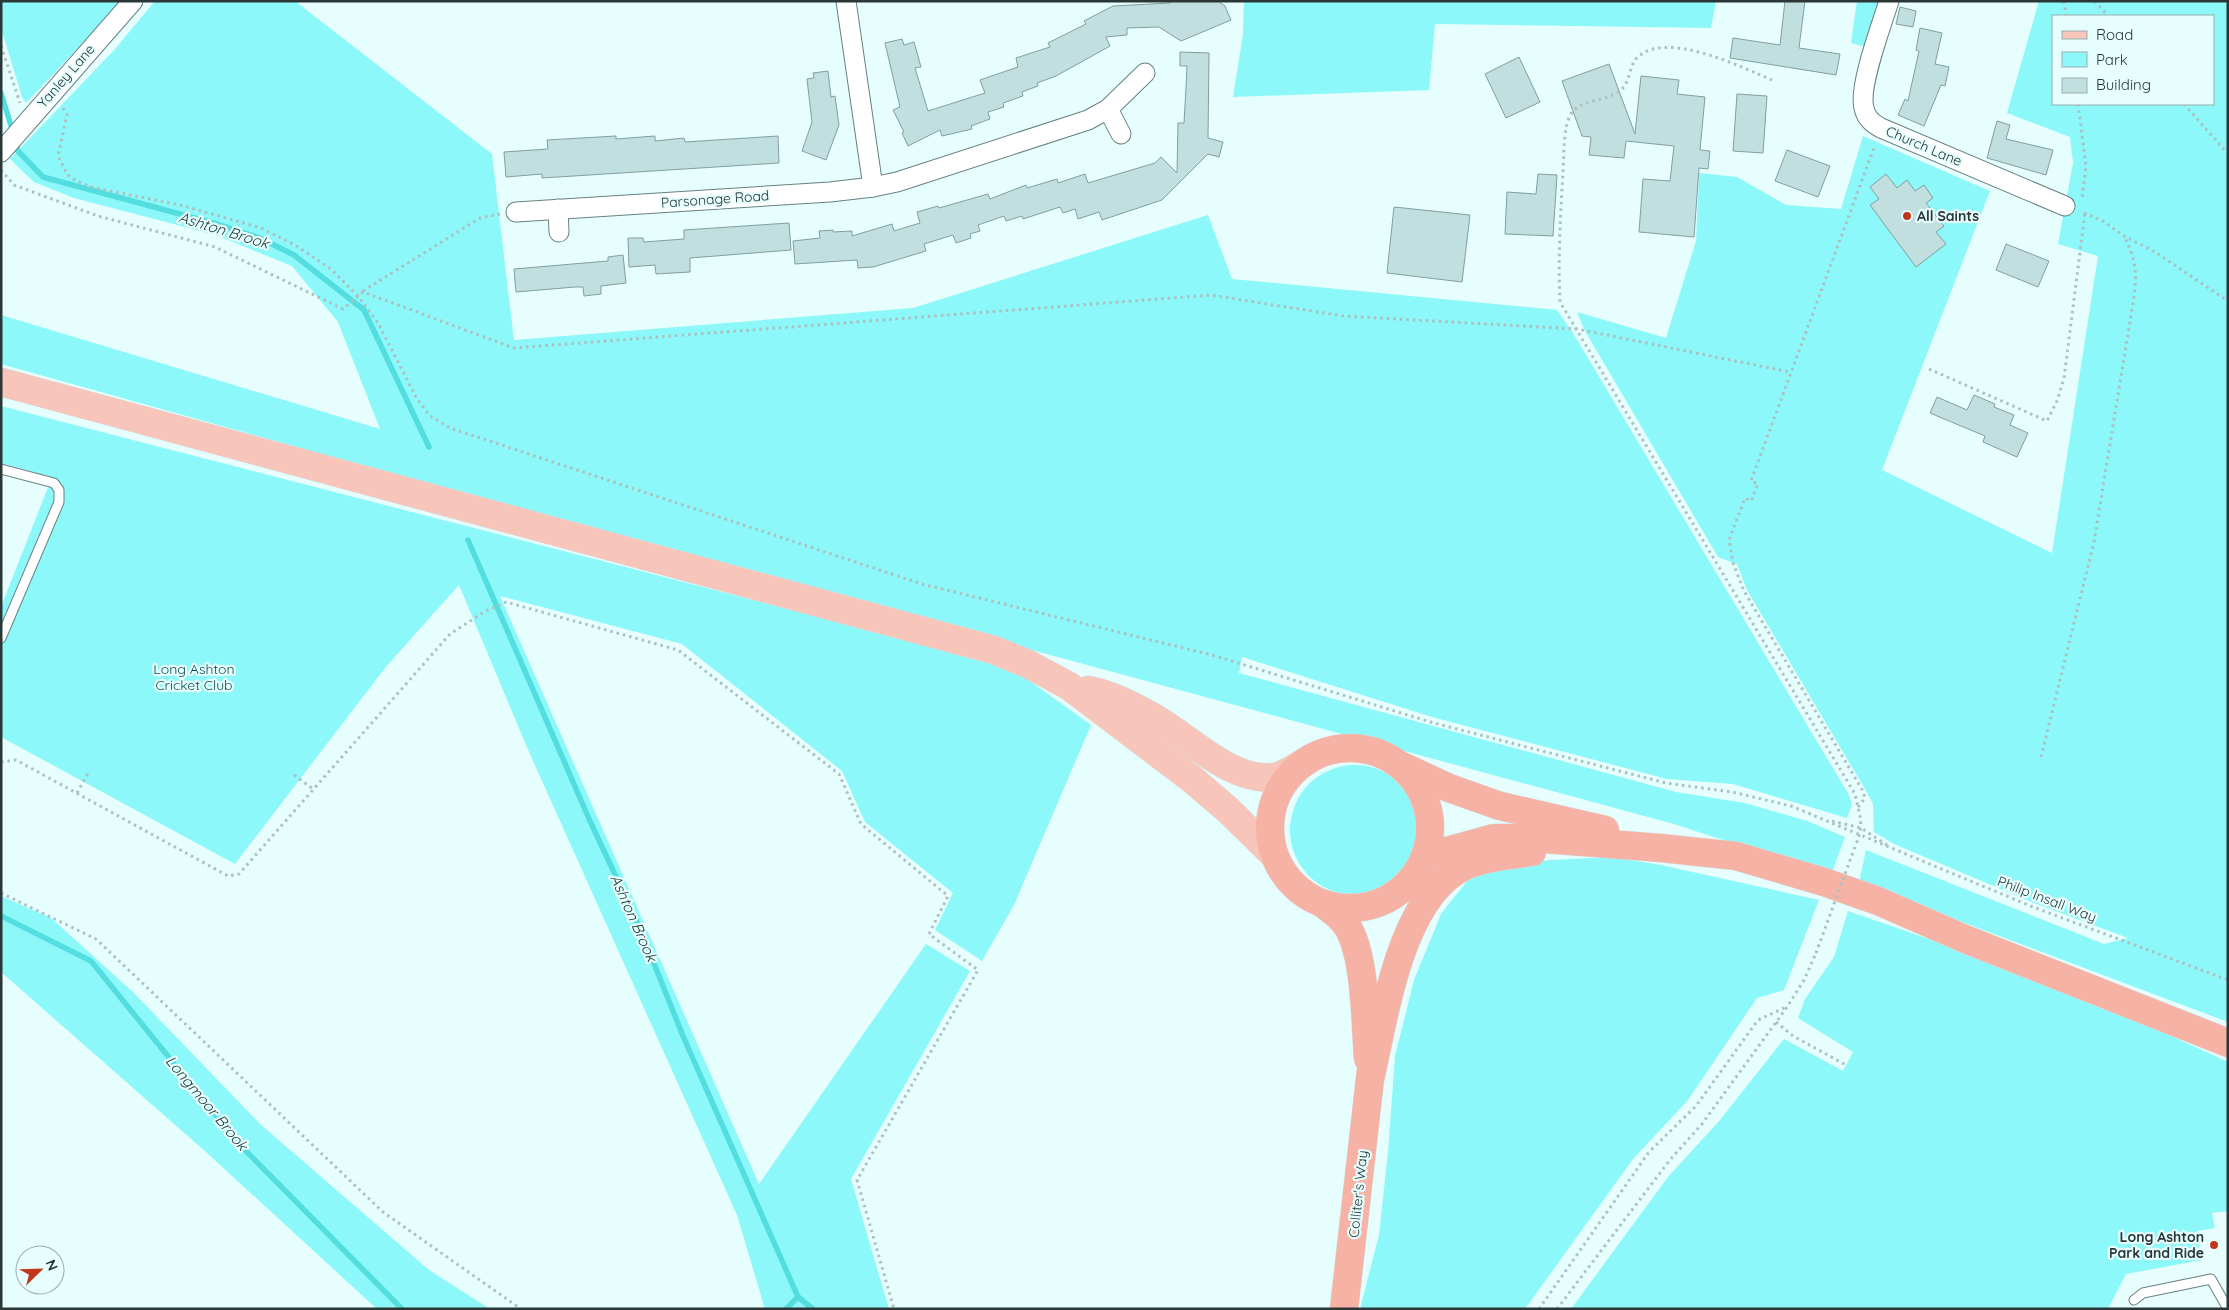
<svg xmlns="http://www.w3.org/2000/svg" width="2229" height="1310" viewBox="0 0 2229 1310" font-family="Quicksand,sans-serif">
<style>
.green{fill:#8cf8f9;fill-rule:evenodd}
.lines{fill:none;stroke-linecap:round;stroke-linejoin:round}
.stream{stroke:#53dddf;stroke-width:5.5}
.building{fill:#c2dfdf;stroke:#829e9e}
.service-casing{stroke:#678182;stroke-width:11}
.minor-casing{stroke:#678182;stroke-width:21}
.primary-casing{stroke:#d9dbdb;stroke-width:29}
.trunk-casing{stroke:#d9dbdb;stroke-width:29}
.path{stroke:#acc0c0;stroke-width:3;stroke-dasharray:2.5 4;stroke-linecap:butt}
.service{stroke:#fff;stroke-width:9}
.minor{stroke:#fff;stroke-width:19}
.primary{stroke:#f8c5bb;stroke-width:28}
.trunk{stroke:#f6b2a4;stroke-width:28}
.path-bridge{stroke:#acc0c0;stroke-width:3;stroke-dasharray:2.5 4;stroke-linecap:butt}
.poi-dot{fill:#c13619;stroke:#e6fefe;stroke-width:2}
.labels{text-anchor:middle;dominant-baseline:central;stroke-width:4.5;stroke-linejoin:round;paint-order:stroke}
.street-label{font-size:14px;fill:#2b3636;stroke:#e6fefe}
.poi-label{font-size:14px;font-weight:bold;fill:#2b3636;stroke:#e6fefe;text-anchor:start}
.park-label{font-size:14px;fill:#104d4e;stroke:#e6fefe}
.water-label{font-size:15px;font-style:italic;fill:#233b3b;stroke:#e6fefe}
</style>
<rect width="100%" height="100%" fill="#e6fefe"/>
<!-- green -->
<g class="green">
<polygon points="1,1 122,1 26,103 22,97 1,28"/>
<polygon points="155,1 295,1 492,154 514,340 913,308 1208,215 1232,279 1557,310 1573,333 1849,795 1852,805 1847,818 1733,784 1667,779 1432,717 1242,657 1239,673 1676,792 1745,803 1807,821 1845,837 1831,875 1674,824 707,562 1,364 1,315 380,429 338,322 292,266 216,235 74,198 34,182 10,159 115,49"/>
<polygon points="1244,1 1716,1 1711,28 1435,24 1429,90 1233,97 1243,34"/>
<polygon points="1857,1 1882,1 1866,47 1851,43"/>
<path d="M2039,1H2228V1022L1859,883L1866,850L2104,944L2128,938L2034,903L1894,844L1874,832L1873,804L1865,789L1747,590L1737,564L1718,557L1585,331L1577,312L1666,338L1696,241L1699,173L1737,177L1786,205L1841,209L1863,136L1990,191L1882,470L2052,553L2098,256L2058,244L2073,163L2070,137L2007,113ZM2053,16H2213V104H2053Z"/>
<polygon points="1,406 1009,666 1091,725 1014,905 982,961 935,930 953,893 865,822 842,771 682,644 500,596 759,1184 926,944 970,971 851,1179 889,1309 765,1309 737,1215 529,752 459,585 385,668 235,864 1,737 1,607 52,477 1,463"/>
<circle cx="1355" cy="830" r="65"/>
<polygon points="1612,857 1661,865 1819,900 1784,990 1757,998 1688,1100 1633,1159 1525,1309 1360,1309 1379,1235 1388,1152 1395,1056 1414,980 1441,914 1468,880 1507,866 1550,860"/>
<polygon points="1,896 51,918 133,992 260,1124 429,1270 490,1309 377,1309 206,1152 1,972"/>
<polygon points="1848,911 1975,955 2125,1015 2228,1062 2228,1211 2212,1213 2215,1228 2197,1231 2202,1260 2126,1274 2108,1309 1571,1309 1668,1177 1720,1120 1784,1039 1843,1071 1853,1052 1798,1018 1805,999 1834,957"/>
</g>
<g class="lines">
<!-- stream -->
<g class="stream">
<polyline points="1,93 13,132"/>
<polyline points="15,141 18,151 43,177 217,224 260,238 294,255 364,310 429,447"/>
<polyline points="468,540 590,821 639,926 683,1036 798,1297"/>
<polyline points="1,916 91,961 239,1144 402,1309"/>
<polyline points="786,1309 798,1297 813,1309"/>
</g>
</g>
<!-- building -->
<g class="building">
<polygon points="1171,1 1218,1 1225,6 1231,20 1181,41 1159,27 1127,28 1127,35 1106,37 1110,46 1056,76 1037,83 1038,86 1022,92 1023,96 1003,103 1004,107 988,112 990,119 971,126 972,129 942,136 940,130 908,146 902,133 904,132 893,110 900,107 885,43 902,39 904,45 914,42 921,67 915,68 928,111 985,93 980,80 1018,67 1016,58 1050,47 1048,43 1086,24 1084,21 1113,6 1170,3"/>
<polygon points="1785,1 1805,1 1799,48 1840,54 1836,75 1730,58 1733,38 1780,45"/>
<polygon points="1900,7 1916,11 1913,27 1896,24"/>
<polygon points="1920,28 1942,33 1935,64 1949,67 1945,86 1941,85 1924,126 1898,115 1905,99 1908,101 1919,51 1916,50"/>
<polygon points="1180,52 1209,53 1208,138 1223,142 1219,157 1208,154 1162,200 1102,220 1099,212 1078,219 1075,209 1063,213 1060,207 1023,219 1022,216 1006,221 1004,216 978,225 980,231 970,234 971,238 956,243 953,235 924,244 926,251 873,267 858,268 857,260 795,264 793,241 820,238 819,231 833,230 833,232 852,231 852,236 892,224 894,231 920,223 917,212 938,206 939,208 988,194 990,199 1026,185 1027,188 1057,179 1058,183 1085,174 1088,183 1155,163 1161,157 1177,173 1178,123 1184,123 1186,88 1187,66 1180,66"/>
<polygon points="1519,57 1540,102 1506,118 1485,74"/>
<polygon points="1609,64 1635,134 1641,76 1679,80 1677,94 1705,97 1700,150 1710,151 1708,169 1699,168 1694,237 1639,232 1643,179 1670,181 1674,146 1626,141 1624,158 1589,155 1591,137 1582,136 1562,81"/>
<polygon points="828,71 831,97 835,96 839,125 826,160 802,151 812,122 807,79 814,78 813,73"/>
<polygon points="1737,94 1767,96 1763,153 1733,151"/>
<polygon points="1997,121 2010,125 2006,139 2053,150 2046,175 1987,158"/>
<polygon points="616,136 616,139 655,136 655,141 684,138 685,142 778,136 779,163 542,178 542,174 506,177 504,152 548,149 547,140"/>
<polygon points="1787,150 1830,166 1818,197 1775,181"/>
<polygon points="1538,174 1557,175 1553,236 1505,234 1507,192 1536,194"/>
<polygon points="1886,174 1897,188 1907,180 1915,191 1924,185 1933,198 1926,203 1944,226 1936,232 1946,244 1916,267 1870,205 1879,199 1870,187"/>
<polygon points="1394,207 1470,215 1462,282 1387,273"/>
<polygon points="789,223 791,250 690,258 690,272 656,274 655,265 629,267 628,238 643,238 644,242 684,239 684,230"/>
<polygon points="2006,244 2049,261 2038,287 1996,270"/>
<polygon points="623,255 626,283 601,286 601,294 584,296 583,287 575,287 516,292 514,269 608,261 608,257"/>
<polygon points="1974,395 1995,404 1994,407 2014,415 2010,425 2028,433 2017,457 1983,442 1985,436 1930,413 1937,397 1967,410"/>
</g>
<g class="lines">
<defs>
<g id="service">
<polyline points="1,469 54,483 59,490 59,502 1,638"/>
<polyline points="2134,1300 2143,1293 2211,1279 2228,1309"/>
</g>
<g id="minor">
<polyline points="846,1 873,187"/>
<path d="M1889,1C1882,24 1858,87 1864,108C1866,118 1872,123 1881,128L2065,206"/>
<polyline points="1108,109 1121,134"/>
<polyline points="1,152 133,1"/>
<polyline points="558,209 559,232"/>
<polyline points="516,212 830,192 873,187 897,182 1088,120 1108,109 1145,73"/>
</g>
<g id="primary">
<polyline points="1,382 994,650 1028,664 1069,686 1193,780 1228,810 1274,855"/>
<path d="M1088,690C1110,694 1131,705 1151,716C1187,735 1231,783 1274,777C1288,775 1303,762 1315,756"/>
</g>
<g id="trunk">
<circle cx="1350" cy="828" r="80"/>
<polyline points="1404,767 1449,788 1500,806 1605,830"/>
<polyline points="1425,857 1494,838 1531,838 1661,848 1736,856 1824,882 1878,901 1965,939 2228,1043"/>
<path d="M1324,904C1330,910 1339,915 1344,922C1366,948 1365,1023 1368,1058"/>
<path d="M1370,1079C1385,1016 1400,896 1465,866C1486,857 1510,855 1532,852"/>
<polyline points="1344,1309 1372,1061"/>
</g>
</defs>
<!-- service casing -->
<use href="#service" class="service-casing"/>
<!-- minor casing -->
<use href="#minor" class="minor-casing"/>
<!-- primary casing -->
<use href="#primary" class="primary-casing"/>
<!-- trunk casing -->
<use href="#trunk" class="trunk-casing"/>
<!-- path -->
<g class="path">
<polyline points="2064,1 2066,16"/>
<polyline points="2095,1 2108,16"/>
<polyline points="1,46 20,103"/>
<path d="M1772,80C1741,67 1669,31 1639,56C1629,63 1631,80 1622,89C1609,101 1585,99 1574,110C1570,114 1567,122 1566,128C1563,147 1564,168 1562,188C1560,226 1558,264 1560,302L1855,794C1859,815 1865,823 1856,844"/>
<polyline points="2078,104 2086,166 2082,200"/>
<polyline points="2184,104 2228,154"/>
<polyline points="63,108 67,114 58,156 67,174 76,181 95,188 180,205 261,228 295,245 331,269 357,295 378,323 416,397 429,415 450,428 922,584 1212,655 1434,723 1666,783 1732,792 1791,806 2033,907 2228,980"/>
<polyline points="1,170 14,185 98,216 215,247 343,309 363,292 514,348 1211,295 1343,316 1577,329 1790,372"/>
<polyline points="2084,213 2103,221 2124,236 2155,252 2228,301"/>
<polyline points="363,291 480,218 500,214"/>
<polyline points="1929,369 2047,421 2057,401 2064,378 2085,213"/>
<path d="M2041,757L2094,542L2134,297C2137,271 2136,260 2124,236"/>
<polyline points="1,762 16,760 228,876 239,874 450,634 484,612 506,602 678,650 839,774 861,824 948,896 929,934 978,970 857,1180 894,1309"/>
<polyline points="294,775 313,789"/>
<polyline points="77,793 88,773"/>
<polyline points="1858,807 1865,798 1863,791 1744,591 1733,563 1729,540 1745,498 1751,501 1758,484 1751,481 1875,145"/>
<polyline points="1832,821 1861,828 1887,845"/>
<polyline points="1,893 96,939 383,1212 521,1309"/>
<polyline points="1776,1022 1793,1036 1846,1065"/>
<polyline points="1539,1309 1649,1152 1696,1106 1758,1020 1786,1007"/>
<polyline points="1557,1309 1669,1161 1702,1124 1787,1007 1804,980 1816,953"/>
</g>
<!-- service -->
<use href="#service" class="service"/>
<!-- minor -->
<use href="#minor" class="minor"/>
<!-- primary -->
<use href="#primary" class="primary"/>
<!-- trunk -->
<use href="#trunk" class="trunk"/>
<!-- path-bridge -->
<polyline class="path-bridge" points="1816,953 1856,844"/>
</g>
<!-- markers -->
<g class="poi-dot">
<circle cx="1907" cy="216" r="5"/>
<circle cx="2214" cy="1245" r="5"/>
</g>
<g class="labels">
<!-- street labels -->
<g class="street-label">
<text transform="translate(66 76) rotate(-49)">Yanley Lane</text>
<text transform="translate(1924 146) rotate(23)">Church Lane</text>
<text transform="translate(715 199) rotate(-4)">Parsonage Road</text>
<text transform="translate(2047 899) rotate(21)">Philip Insall Way</text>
<text transform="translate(1358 1194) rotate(-84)">Colliter's Way</text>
</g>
<!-- poi labels -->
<g class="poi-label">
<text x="1917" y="216">All Saints</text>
<text x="2204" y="1237" text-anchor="end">Long Ashton<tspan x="2204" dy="16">Park and Ride</tspan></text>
</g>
<!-- park labels -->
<g class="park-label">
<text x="194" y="669">Long Ashton<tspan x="194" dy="16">Cricket Club</tspan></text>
</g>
<!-- water labels -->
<g class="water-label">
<text transform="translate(224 230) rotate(17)">Ashton Brook</text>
<text transform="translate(634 918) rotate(66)">Ashton Brook</text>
<text transform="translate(207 1103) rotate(50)">Longmoor Brook</text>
</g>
</g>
<!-- border -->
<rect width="2229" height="1310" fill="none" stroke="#2b3636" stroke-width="5"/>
<!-- legend -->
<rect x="2052" y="15" width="162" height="90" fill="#e6fefe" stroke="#9baeae"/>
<rect x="2062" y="31" width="25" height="8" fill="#f8c5bb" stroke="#9baeae"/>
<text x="2096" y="40" font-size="15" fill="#2b3636">Road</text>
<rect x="2062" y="52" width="25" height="15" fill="#8cf8f9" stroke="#9baeae"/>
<text x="2096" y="65" font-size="15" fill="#2b3636">Park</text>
<rect x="2062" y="78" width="25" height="15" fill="#c2dfdf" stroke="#9baeae"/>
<text x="2096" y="90" font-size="15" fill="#2b3636">Building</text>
<!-- north arrow -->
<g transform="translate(40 1270) rotate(67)"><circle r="24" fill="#e6fefe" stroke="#9baeae"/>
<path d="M0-4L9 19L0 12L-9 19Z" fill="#c13619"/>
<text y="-8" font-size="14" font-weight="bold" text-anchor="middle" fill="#2b3636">N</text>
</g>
</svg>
